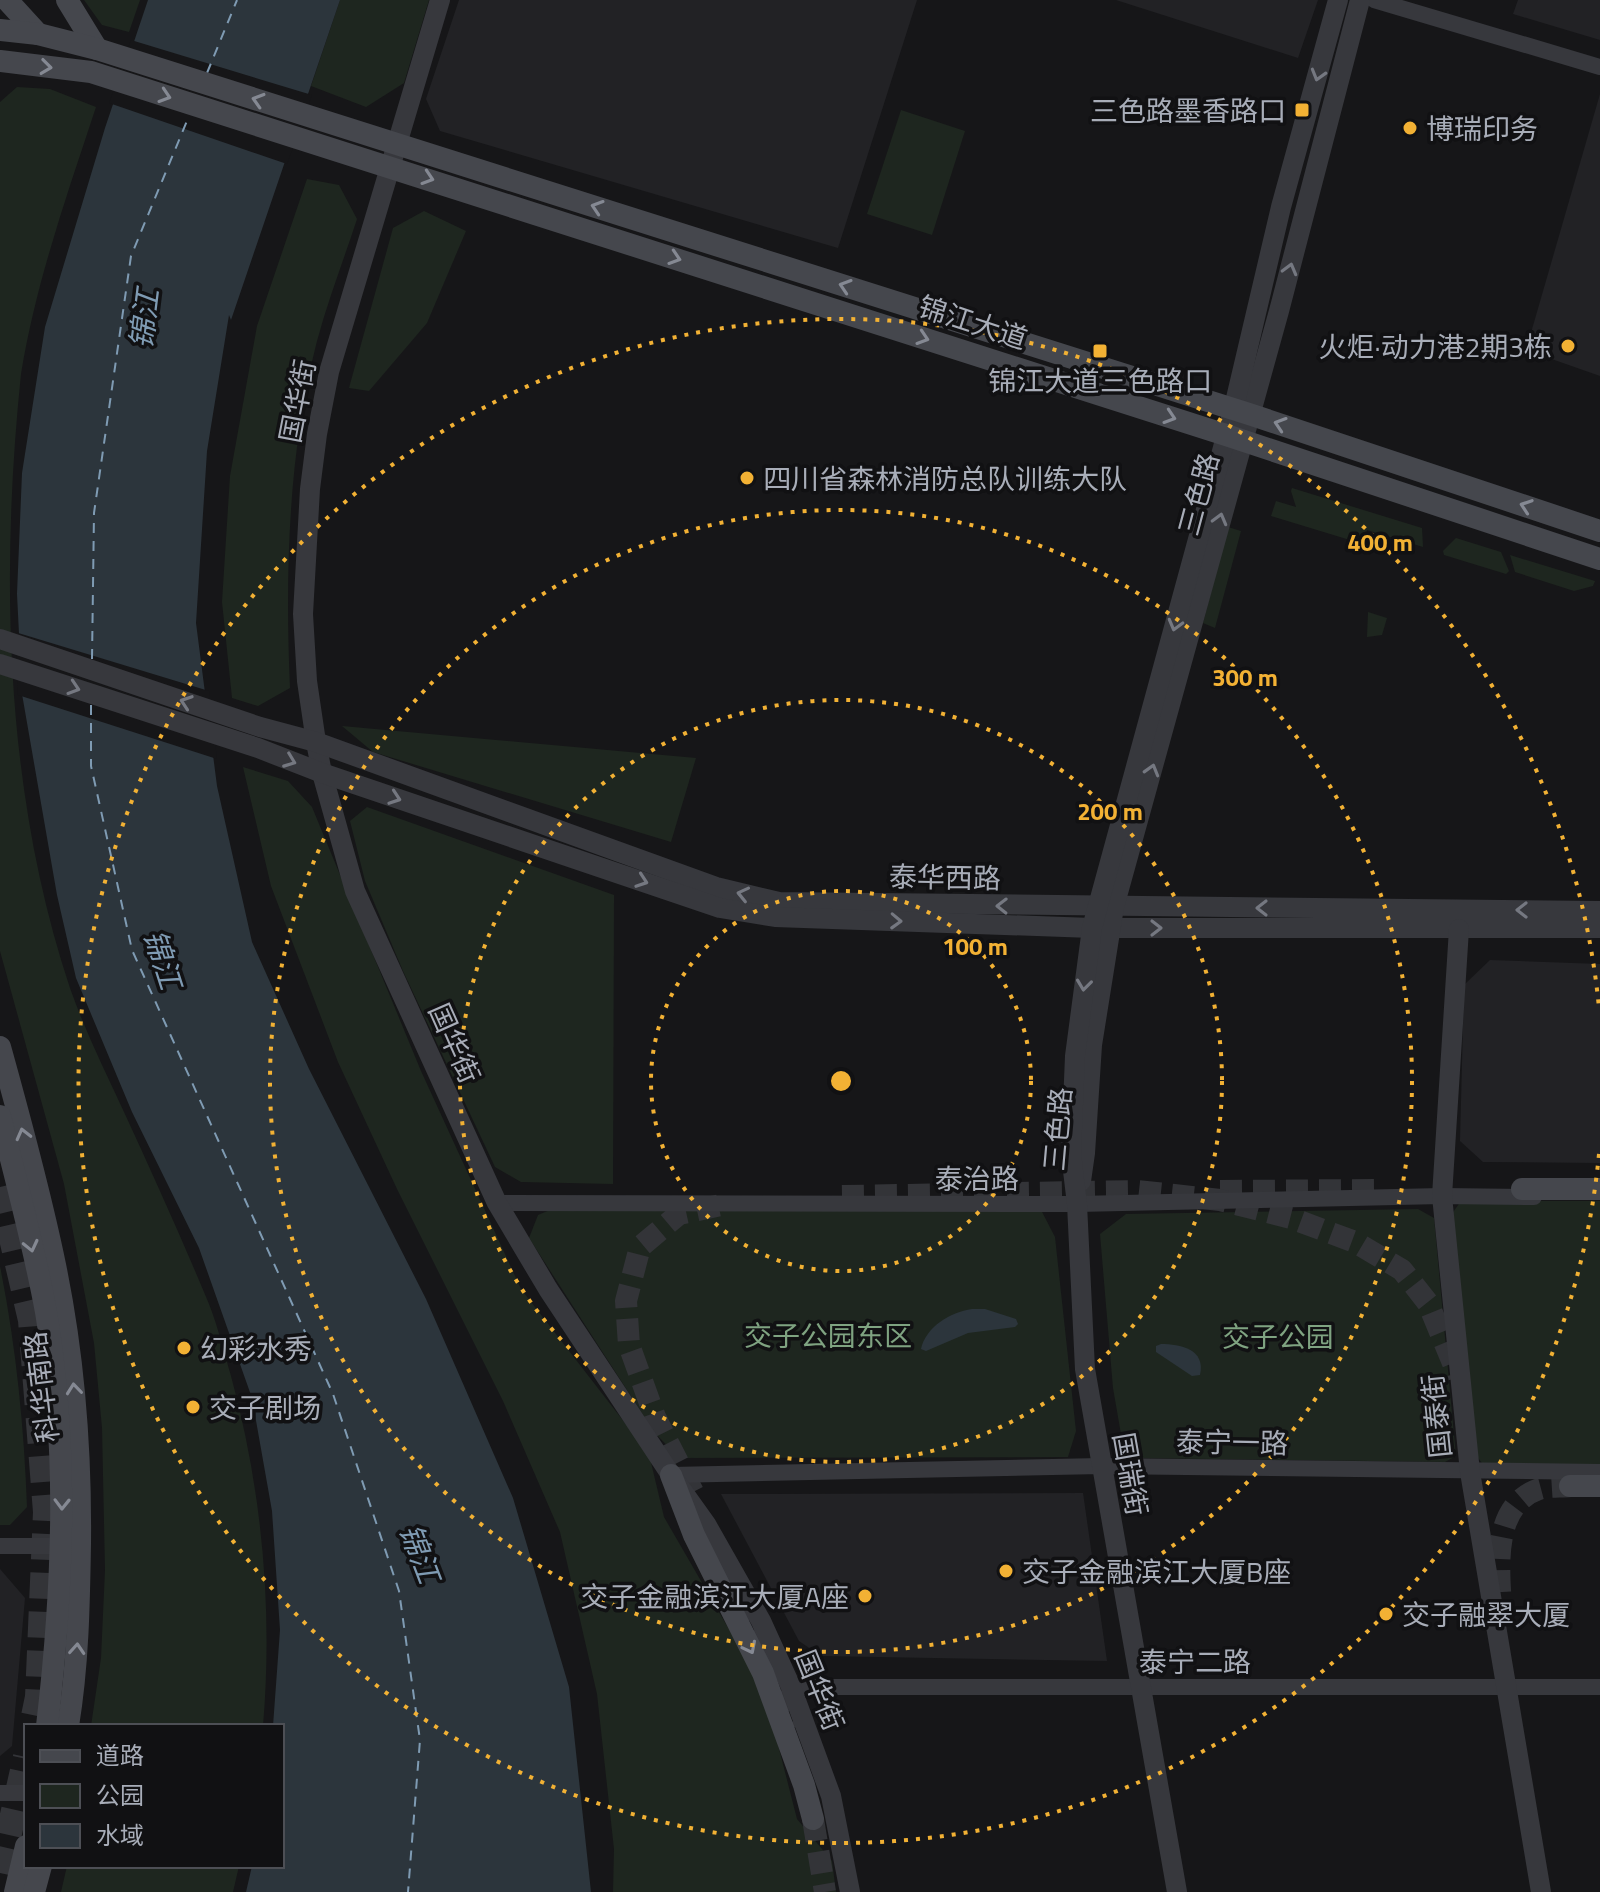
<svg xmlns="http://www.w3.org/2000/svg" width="1600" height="1892" viewBox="0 0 1600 1892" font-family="'Titillium Web','Noto Sans SC',sans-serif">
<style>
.built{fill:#222225}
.green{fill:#1e261f}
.water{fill:#2c353c}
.pier{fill:#161618}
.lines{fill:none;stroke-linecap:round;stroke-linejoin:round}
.ferry{stroke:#7f9bb3;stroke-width:2;stroke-dasharray:10 8;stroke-linecap:butt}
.secondary-tunnel{stroke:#333438;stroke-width:22;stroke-dasharray:22 11;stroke-linecap:butt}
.trunk-tunnel{stroke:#333438;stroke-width:26;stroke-dasharray:26 13;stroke-linecap:butt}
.minor{stroke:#37383d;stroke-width:16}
.tertiary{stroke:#37383d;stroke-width:20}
.secondary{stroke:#45474d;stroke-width:22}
.oneway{stroke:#858993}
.oneway2{stroke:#757881}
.ring{fill:none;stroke:#f2b134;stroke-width:4;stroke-dasharray:4 8}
.poi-dot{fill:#f2b134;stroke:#111113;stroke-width:3}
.labels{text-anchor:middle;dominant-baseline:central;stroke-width:7;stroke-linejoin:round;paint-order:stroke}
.poi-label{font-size:28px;fill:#a8adb8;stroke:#111113;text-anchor:start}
.street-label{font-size:28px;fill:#a8adb8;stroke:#111113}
.park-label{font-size:28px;fill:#7fa381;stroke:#111113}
.water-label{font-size:30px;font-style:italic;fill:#7f9bb3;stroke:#111113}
.centre{fill:#f2b134;stroke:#111113;stroke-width:4}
.ring-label{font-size:24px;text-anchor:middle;font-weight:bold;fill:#f2b134;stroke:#111113;stroke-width:7;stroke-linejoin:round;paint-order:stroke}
</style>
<rect width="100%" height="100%" fill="#161618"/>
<!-- built -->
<g class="built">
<polygon points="459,0 917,0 838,248 440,131 426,99"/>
<polygon points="1116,0 1318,0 1298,58"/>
<polygon points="1518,0 1600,0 1600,40 1513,14"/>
<polygon points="1600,94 1600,376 1526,350"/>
<polygon points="1490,960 1600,964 1600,1163 1483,1162 1460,1141 1464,985"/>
<polygon points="1083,1493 1107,1661 821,1656 799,1641 721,1494"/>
<polygon points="0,1569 25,1598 12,1746 0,1756"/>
</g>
<!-- green -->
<g class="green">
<polygon points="84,0 140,0 129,32 102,25"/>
<polygon points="340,0 429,0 404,83 366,107 311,86"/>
<path d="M17,87L50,89L96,107C67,195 36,282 21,374C0,577 5,793 70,988C85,1031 105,1071 124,1112C153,1175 182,1239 209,1304C218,1327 224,1352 231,1376C262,1490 273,1609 263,1726H91L101,1658L105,1570L102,1428L94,1343L64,1184L0,951V102Z"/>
<polygon points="901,110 965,131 932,235 867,214"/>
<path d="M307,179L339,185L357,219C344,259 328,300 317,341C288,454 285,573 290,688L258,706L232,698L222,602L230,476L257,326Z"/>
<polygon points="424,211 466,231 427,323 369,391 349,388 393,228"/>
<polygon points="1292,488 1422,528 1423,547 1367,530 1363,544 1271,516 1276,501 1296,507 1291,491"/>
<polygon points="1228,527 1241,531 1215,628 1203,623"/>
<polygon points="1456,538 1501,552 1509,571 1506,574 1444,555 1443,551"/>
<polygon points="1510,555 1595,581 1593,586 1574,591 1515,572"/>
<polygon points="1368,612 1387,618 1382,635 1367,637"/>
<polygon points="342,726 696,758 671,842 373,752"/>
<polygon points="243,767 288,781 312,807 421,1071 521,1289 649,1454 664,1517 764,1690 797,1819 832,1861 836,1892 613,1892 614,1849 597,1694 560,1532 503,1401 397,1189 338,1062 271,886"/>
<polygon points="367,807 614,895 613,1184 521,1182 495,1167 403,971 365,881 350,821"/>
<polygon points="1461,1201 1600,1201 1600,1468 1487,1470 1476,1455 1451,1215"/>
<polygon points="1418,1209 1434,1218 1456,1456 1445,1462 1136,1458 1122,1440 1113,1388 1100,1234 1126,1214"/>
<polygon points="550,1210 1041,1210 1055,1237 1076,1431 1068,1457 679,1458 654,1432 529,1238 538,1215"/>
<path d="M0,1266C16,1346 24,1426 27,1507L10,1525H0Z"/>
<polygon points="67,1866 239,1866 233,1892 61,1892"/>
</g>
<!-- water -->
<g class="water">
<polygon points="148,0 340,0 231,320 229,315 207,451 196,623 217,786 252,942 309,1069 426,1299 513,1498 569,1687 591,1892 246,1892 252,1866 282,1866 282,1726 273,1726 280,1630 272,1511 252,1398 199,1248 132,1112 76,978 57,895 22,694 17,594 22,473 45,327 105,128"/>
<path d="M972,1309H985L1016,1319L1018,1324L1015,1327L968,1333L926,1351L921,1349C926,1327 950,1312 972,1309Z"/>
<path d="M1161,1344C1180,1344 1206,1349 1200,1375L1192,1376L1156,1352V1346Z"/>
</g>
<!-- pier -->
<g class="pier">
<polygon points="131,40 312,95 287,164 109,103"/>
<polygon points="15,632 209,691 217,759 18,695"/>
</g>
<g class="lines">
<!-- ferry -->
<g class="ferry">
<polyline points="207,73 237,0"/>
<polyline points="92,659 94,513 131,256 189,116"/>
<polyline points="91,705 91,766 132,950 333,1394 399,1591 420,1740 408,1892"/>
</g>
<!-- secondary-tunnel -->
<g class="secondary-tunnel">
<polyline points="1220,1191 1377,1190"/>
<polyline points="842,1196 1138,1191 1220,1200 1291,1218 1355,1242 1402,1270 1428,1303 1453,1363 1457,1378"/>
<polyline points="693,1492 655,1417 629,1345 626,1301 640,1247 679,1214 721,1205"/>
<polyline points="741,1600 797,1726"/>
<path d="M1502,1625C1501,1582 1486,1508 1539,1489C1548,1486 1560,1487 1570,1486"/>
<polyline points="813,1819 825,1892"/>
</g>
<!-- trunk-tunnel -->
<g class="trunk-tunnel">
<polyline points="0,1187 31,1320 46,1512 38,1697 32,1726"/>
<polyline points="0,1873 26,1757"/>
</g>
<!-- minor -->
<g class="minor">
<polyline points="1374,0 1600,67"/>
<polyline points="497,1203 1077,1204 1442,1196 1534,1197"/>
<polyline points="671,1475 1101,1466 1600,1472"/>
<polyline points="0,1546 70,1546"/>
<polyline points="791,1687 1600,1687"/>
<polyline points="0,1793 26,1793"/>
</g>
<!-- tertiary -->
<g class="tertiary">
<polyline points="440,0 329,372 317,434 310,489 303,614 307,681 316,742 322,773 355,891 497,1203 548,1289 671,1475 706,1524 761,1621 791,1687 831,1796 850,1892"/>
<polyline points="0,639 260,727 316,742 716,887 779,902 1600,911"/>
<polyline points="0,664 258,748 322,773 720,908 775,917 1092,928 1600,928"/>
<polyline points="1459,929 1442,1196 1470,1472 1541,1892"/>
<polyline points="1081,1181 1085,1153 1092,1045 1114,907 1279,311 1360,0"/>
<polyline points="1177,1892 1085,1369 1077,1204 1071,1154 1075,1056 1092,928 1233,411 1281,207 1338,0"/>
</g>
<!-- secondary -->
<g class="secondary">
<polyline points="7,0 38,34"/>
<polyline points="67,0 97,49"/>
<polyline points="0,30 38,34 97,49 1249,414 1600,531"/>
<polyline points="0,61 91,72 1226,435 1600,559"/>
<path d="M0,1047C20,1119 40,1192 55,1265C74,1357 81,1451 80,1544C79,1605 78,1665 68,1726"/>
<path d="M0,1116C16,1180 34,1246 46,1312C69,1449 63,1589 47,1726"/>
<polyline points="1522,1189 1600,1189"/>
<polyline points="671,1475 694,1535 763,1673 804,1785 813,1819"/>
<polyline points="1570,1486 1600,1486"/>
<polyline points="15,1892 26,1846"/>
<polyline points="34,1892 41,1866"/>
</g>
</g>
<!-- one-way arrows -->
<defs><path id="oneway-chevron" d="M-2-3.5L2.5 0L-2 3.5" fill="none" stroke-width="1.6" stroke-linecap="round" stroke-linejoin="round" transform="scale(2)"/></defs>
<g class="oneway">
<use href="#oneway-chevron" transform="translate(46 67) rotate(7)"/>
<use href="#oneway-chevron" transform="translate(165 96) rotate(18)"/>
<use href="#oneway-chevron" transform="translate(258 100) rotate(-163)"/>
<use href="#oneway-chevron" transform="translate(428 178) rotate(18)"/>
<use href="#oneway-chevron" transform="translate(597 207) rotate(-162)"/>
<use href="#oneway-chevron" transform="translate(675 258) rotate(18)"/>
<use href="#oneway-chevron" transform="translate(845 286) rotate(-162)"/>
<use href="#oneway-chevron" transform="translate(923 338) rotate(18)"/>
<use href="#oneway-chevron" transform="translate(1170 417) rotate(18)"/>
<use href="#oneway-chevron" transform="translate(1280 424) rotate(-162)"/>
<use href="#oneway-chevron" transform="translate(1526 506) rotate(-161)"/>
<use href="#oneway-chevron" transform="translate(23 1134) rotate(-104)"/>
<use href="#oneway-chevron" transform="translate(31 1246) rotate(77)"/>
<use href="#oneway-chevron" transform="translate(74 1389) rotate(-96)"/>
<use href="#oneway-chevron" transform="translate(62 1504) rotate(91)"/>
<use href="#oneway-chevron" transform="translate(750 1648) rotate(63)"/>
<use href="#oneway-chevron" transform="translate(77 1649) rotate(-86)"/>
</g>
<g class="oneway2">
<use href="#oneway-chevron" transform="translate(1318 75) rotate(106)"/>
<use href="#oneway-chevron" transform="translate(1290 269) rotate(-75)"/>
<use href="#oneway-chevron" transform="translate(1220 519) rotate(-75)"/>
<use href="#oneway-chevron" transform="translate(1175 625) rotate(105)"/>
<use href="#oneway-chevron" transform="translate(74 688) rotate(18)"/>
<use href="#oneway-chevron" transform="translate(186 702) rotate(-161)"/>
<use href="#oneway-chevron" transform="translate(290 761) rotate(21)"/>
<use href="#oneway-chevron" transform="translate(1152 770) rotate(-74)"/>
<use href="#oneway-chevron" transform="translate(395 798) rotate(19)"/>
<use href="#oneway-chevron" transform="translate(642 881) rotate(19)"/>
<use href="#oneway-chevron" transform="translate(743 894) rotate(-167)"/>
<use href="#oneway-chevron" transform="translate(1002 906) rotate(-179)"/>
<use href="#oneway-chevron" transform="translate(1262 908) rotate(-180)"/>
<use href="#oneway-chevron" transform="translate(1522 910) rotate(-180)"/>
<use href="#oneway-chevron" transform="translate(896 921) rotate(2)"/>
<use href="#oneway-chevron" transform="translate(1156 928)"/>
<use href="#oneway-chevron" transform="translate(1084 985) rotate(97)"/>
</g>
<!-- distance rings -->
<g class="ring">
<circle cx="841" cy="1081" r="190"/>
<circle cx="841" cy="1081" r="381"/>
<circle cx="841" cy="1081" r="571"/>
<path d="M1599 1154A762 762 0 1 1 1599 1008"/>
</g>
<!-- markers -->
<g class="poi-dot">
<rect x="1294" y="102" width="16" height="16" rx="4"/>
<circle cx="1410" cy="128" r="8"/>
<circle cx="1568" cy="346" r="8"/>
<rect x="1092" y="343" width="16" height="16" rx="4"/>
<circle cx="747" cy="478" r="8"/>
<circle cx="184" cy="1348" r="8"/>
<circle cx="193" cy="1407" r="8"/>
<circle cx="1006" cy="1571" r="8"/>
<circle cx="865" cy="1596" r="8"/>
<circle cx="1386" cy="1614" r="8"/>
</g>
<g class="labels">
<!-- poi labels -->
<g class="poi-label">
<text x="1286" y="110" text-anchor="end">三色路墨香路口</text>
<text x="1426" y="128">博瑞印务</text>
<text x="1552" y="346" text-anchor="end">火炬·动力港2期3栋</text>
<text x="1100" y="380" text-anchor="middle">锦江大道三色路口</text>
<text x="763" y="478">四川省森林消防总队训练大队</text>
<text x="200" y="1348">幻彩水秀</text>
<text x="209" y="1407">交子剧场</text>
<text x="1022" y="1571">交子金融滨江大厦B座</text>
<text x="849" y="1596" text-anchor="end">交子金融滨江大厦A座</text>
<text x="1402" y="1614">交子融翠大厦</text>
</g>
<!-- street labels -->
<g class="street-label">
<text transform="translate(973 322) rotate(18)">锦江大道</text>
<text transform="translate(297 401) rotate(-79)">国华街</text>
<text transform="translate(1198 494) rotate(-75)">三色路</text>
<text transform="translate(945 877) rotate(1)">泰华西路</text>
<text transform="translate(455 1043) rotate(66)">国华街</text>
<text transform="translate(1057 1129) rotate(-85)">三色路</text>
<text x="977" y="1178">泰治路</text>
<text transform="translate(41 1387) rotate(-97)">科华南路</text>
<text transform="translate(1436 1416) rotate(-96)">国泰街</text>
<text transform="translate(1232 1442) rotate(1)">泰宁一路</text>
<text transform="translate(1131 1474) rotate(80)">国瑞街</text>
<text x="1195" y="1661">泰宁二路</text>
<text transform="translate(820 1690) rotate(68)">国华街</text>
</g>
<!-- park labels -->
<g class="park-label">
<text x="828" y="1335">交子公园东区</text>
<text x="1278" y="1336">交子公园</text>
</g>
<!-- water labels -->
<g class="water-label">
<text transform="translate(144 319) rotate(-83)">锦江</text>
<text transform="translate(163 959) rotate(72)">锦江</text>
<text transform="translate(420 1553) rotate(69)">锦江</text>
</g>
</g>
<circle cx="841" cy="1081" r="12" class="centre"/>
<g class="ring-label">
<text x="1380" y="551">400 m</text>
<text x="1245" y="686">300 m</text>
<text x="1110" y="820">200 m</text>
<text x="975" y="955">100 m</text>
</g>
<!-- legend -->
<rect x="24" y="1724" width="260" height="144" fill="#111113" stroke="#4d4f55" stroke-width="2"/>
<rect x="40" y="1750" width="40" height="12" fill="#45474d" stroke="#4d4f55" stroke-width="2"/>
<text x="96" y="1764" font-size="24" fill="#a8adb8">道路</text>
<rect x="40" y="1784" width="40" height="24" fill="#1e261f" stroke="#4d4f55" stroke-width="2"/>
<text x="96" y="1804" font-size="24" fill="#a8adb8">公园</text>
<rect x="40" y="1824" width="40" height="24" fill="#2c353c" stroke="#4d4f55" stroke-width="2"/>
<text x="96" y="1844" font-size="24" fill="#a8adb8">水域</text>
</svg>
